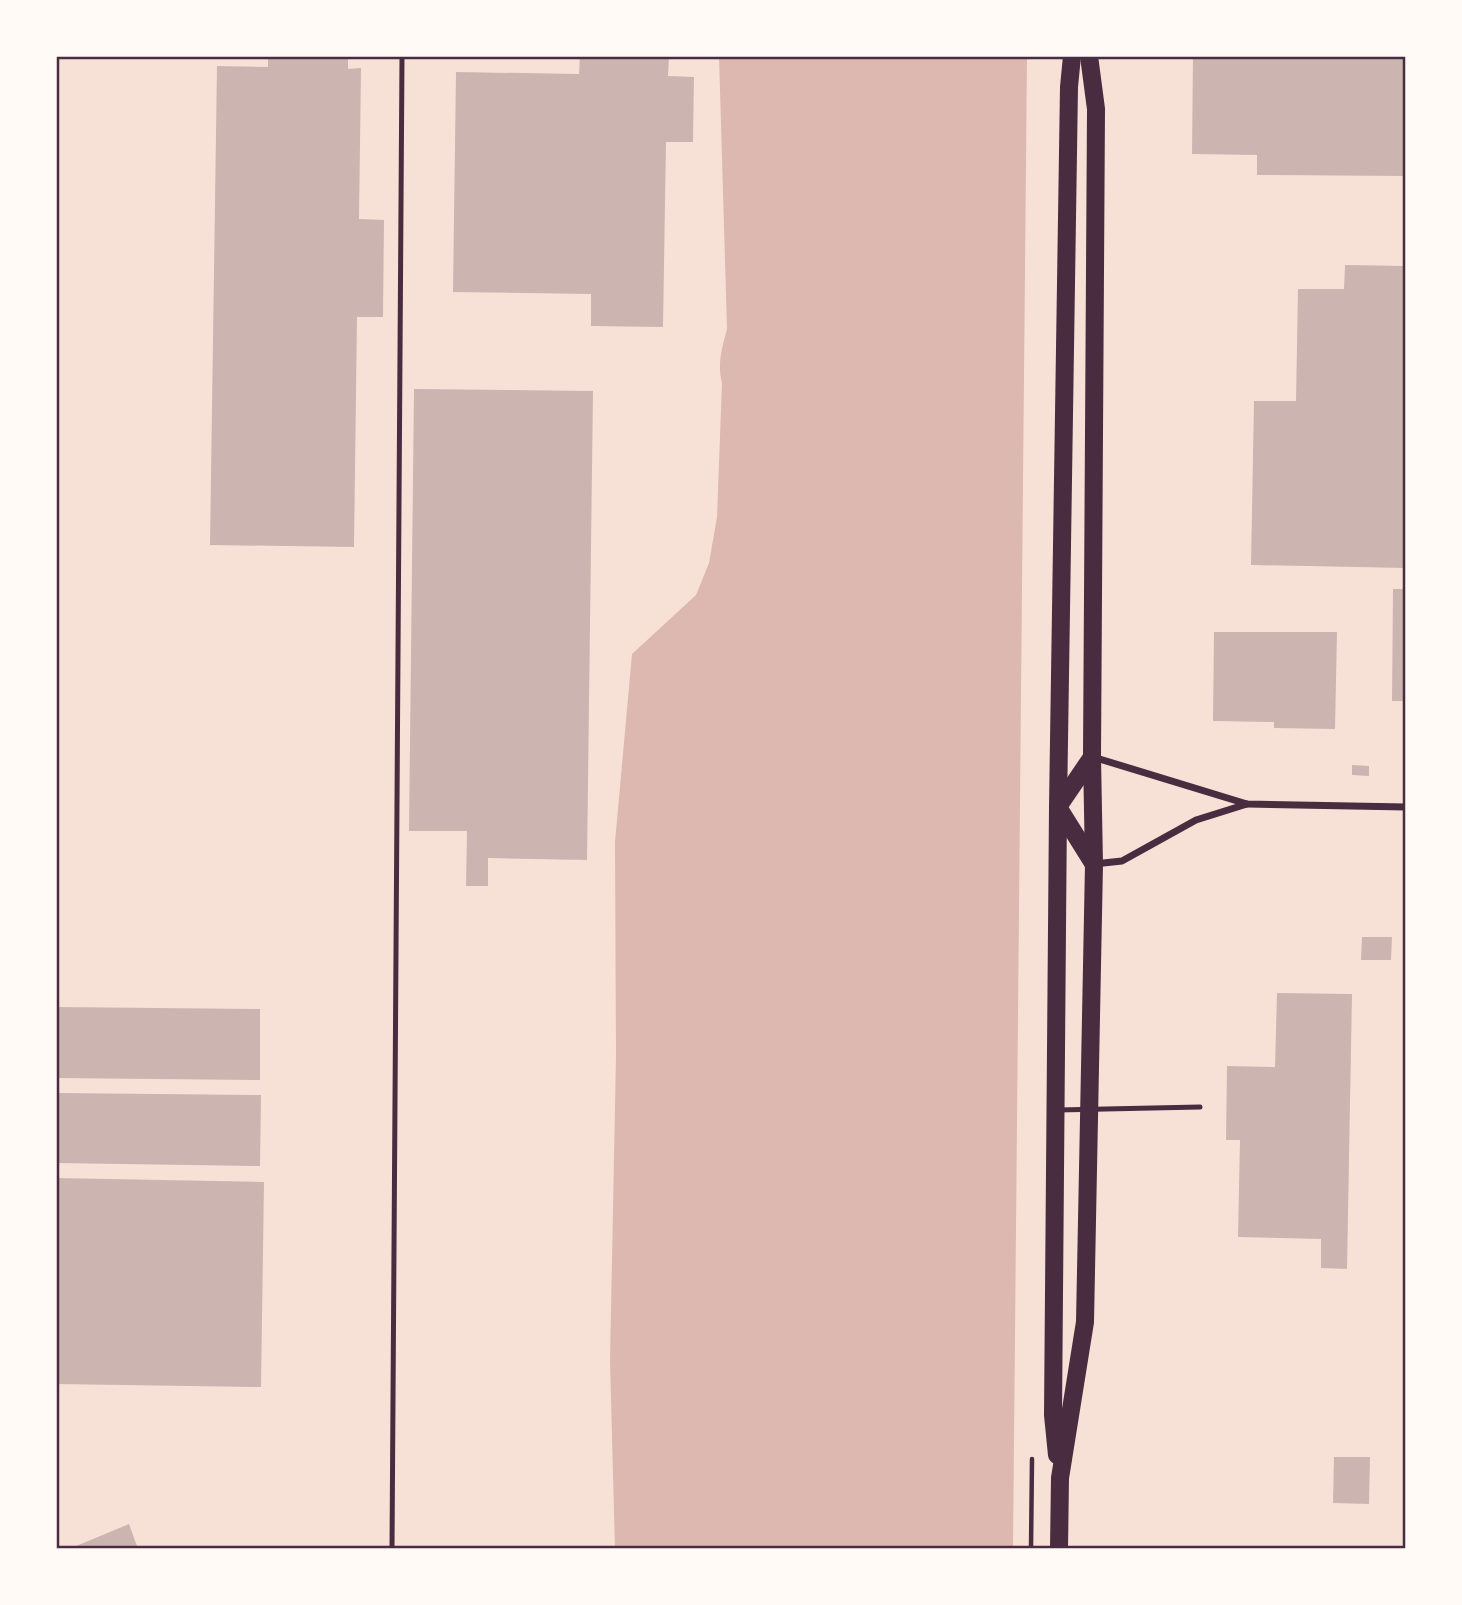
<svg xmlns="http://www.w3.org/2000/svg" width="1462" height="1605" viewBox="0 0 1462 1605" font-family="'Playfair Display',serif">
<style>
.water{fill:#dcb8b0}
.building{fill:#ccb4b1}
.lines{fill:none;stroke-linecap:round;stroke-linejoin:round}
.path{stroke:#4a2c40;stroke-width:4.5}
.service{stroke:#4a2c40;stroke-width:5}
.minor{stroke:#4a2c40;stroke-width:7}
.primary{stroke:#4a2c40;stroke-width:18}
.neatline{fill:none;stroke:#4a2c40;stroke-width:2.5}
</style>
<rect width="100%" height="100%" fill="#f7e1d7"/>
<!-- water -->
<path class="water" d="M719,56H1027L1013,1549H615L610,1361L616,1056L615,842L632,654L696,595L709,563L717,517L722,383C717,364 722,348 727,329Z"/>
<!-- building -->
<g class="building">
<polygon points="268,56 348,56 348,69 361,68 359,219 384,220 383,317 357,317 354,547 210,545 217,66 268,67"/>
<polygon points="580,56 669,56 668,76 694,77 693,142 666,142 663,327 591,326 591,294 453,292 456,72 579,74"/>
<polygon points="1193,56 1406,56 1406,176 1257,175 1257,155 1192,154"/>
<polygon points="1345,265 1406,266 1406,568 1251,565 1254,401 1296,401 1298,289 1344,289"/>
<polygon points="414,389 593,391 587,860 488,858 488,886 466,886 467,831 409,831"/>
<polygon points="1393,589 1406,589 1406,701 1392,701"/>
<polygon points="1214,632 1337,632 1335,729 1274,728 1274,722 1213,721"/>
<polygon points="1352,765 1369,766 1369,776 1352,775"/>
<polygon points="1362,937 1392,937 1391,960 1361,960"/>
<polygon points="1277,993 1352,994 1347,1269 1321,1268 1321,1239 1238,1237 1240,1140 1226,1140 1227,1066 1275,1067"/>
<polygon points="56,1007 260,1009 260,1080 56,1078"/>
<polygon points="56,1093 261,1095 260,1166 56,1163"/>
<polygon points="56,1178 264,1182 261,1387 56,1384"/>
<polygon points="1334,1457 1370,1457 1369,1504 1333,1503"/>
<polygon points="129,1524 138,1549 69,1549"/>
</g>
<g class="lines">
<!-- path -->
<polyline class="path" points="1031,1549 1032,1459"/>
<!-- service -->
<g class="service">
<polyline points="1058,1110 1200,1107"/>
<polyline points="392,1549 402,56"/>
</g>
<!-- minor -->
<g class="minor">
<polyline points="1093,757 1247,804 1406,807"/>
<polyline points="1094,864 1122,861 1196,820 1247,804"/>
</g>
<!-- primary -->
<g class="primary">
<polyline points="1058,807 1093,863"/>
<polyline points="1058,807 1092,757"/>
<polyline points="1057,1455 1053,1415 1058,807 1069,87 1072,56"/>
<polyline points="1059,1549 1060,1478 1085,1322 1094,864 1092,757 1096,109 1089,56"/>
</g>
</g>
<!-- border -->
<rect width="1462" height="1605" fill="none" stroke="#fffaf5" stroke-width="116"/>
<rect x="58" y="58" width="1346" height="1489" class="neatline"/>
</svg>
